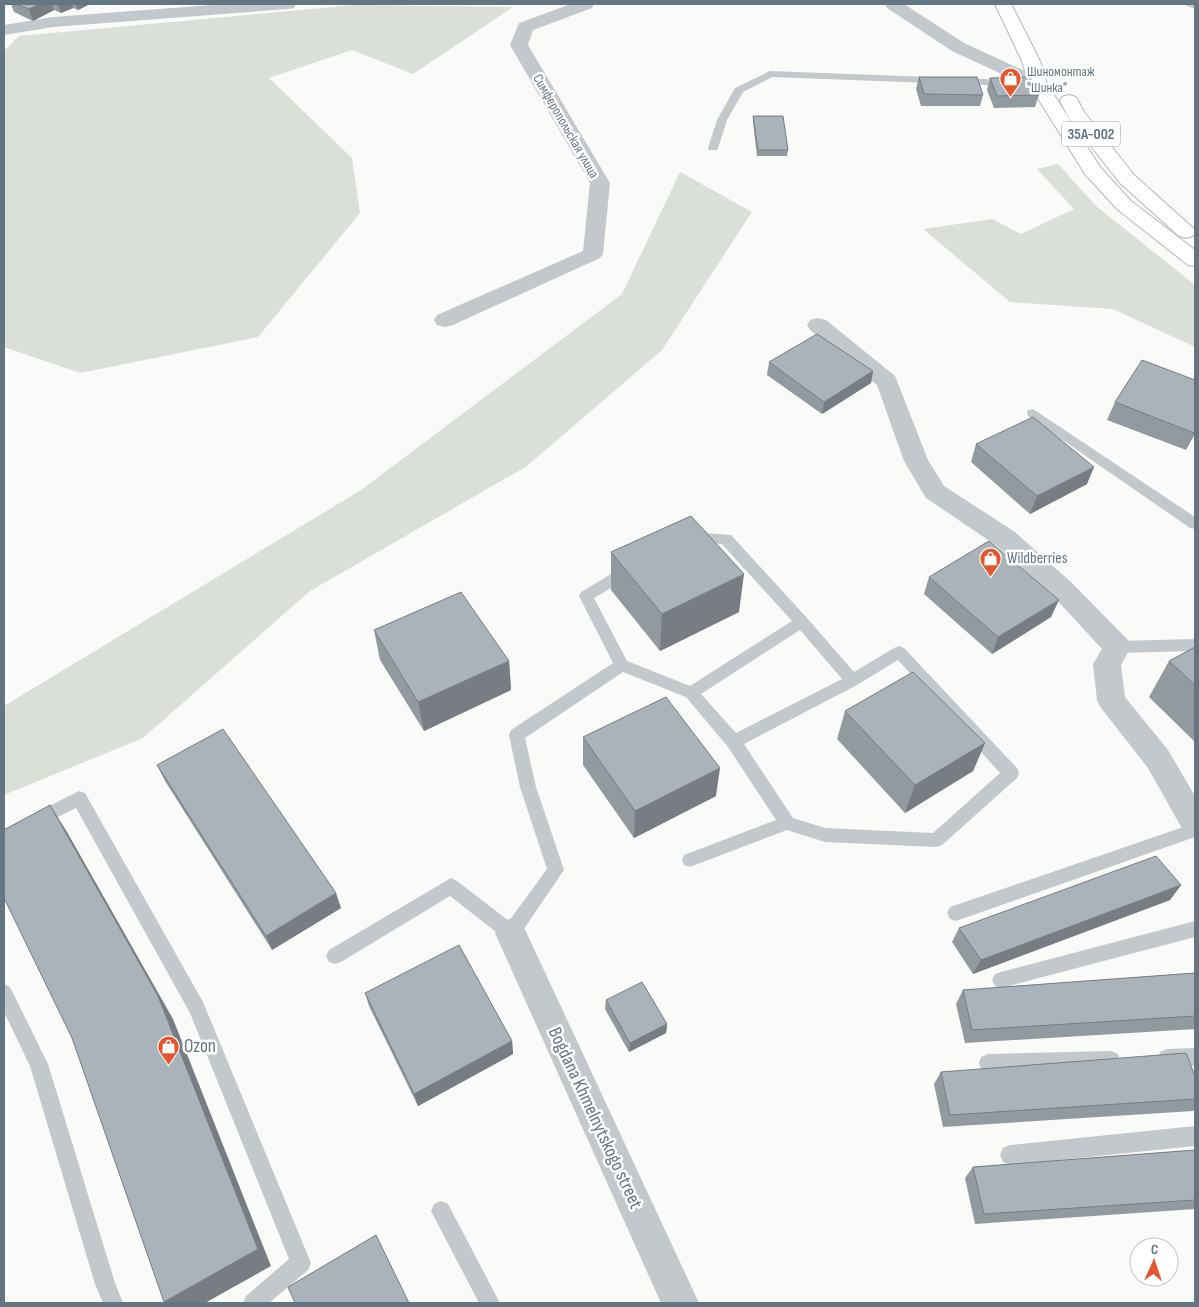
<svg xmlns="http://www.w3.org/2000/svg" width="1199" height="1307" viewBox="0 0 1199 1307" font-family="'Sofia Sans Condensed',sans-serif">
<style>
.green{fill:#dadfd7}
.lines{fill:none;stroke-linecap:round;stroke-linejoin:round}
.stream{fill:#bbc7cb;fill-rule:evenodd}
.highway-casing{stroke:#b4b9bd;stroke-width:2}
.lane{fill:#c3c8cc;fill-rule:evenodd}
.street{fill:#c3c8cc;fill-rule:evenodd}
.highway{fill:#fff;fill-rule:evenodd}
.wall{fill:#929a9f}
.shaded-wall{fill:#777d82}
.building{fill:#aab3b9;stroke:#777d82}
.labels{text-anchor:middle;dominant-baseline:central;stroke-width:5;stroke-linejoin:round;paint-order:stroke}
.far-poi-label{font-size:14px;fill:#657683;stroke:#fff;text-anchor:start}
.far-street-label{font-size:14px;fill:#657683;stroke:#fff}
.shield{fill:#fff;stroke:#939fa8;stroke-width:1}
.shield-label{font-size:15px;font-weight:bold;fill:#657683}
.poi-label{font-size:16px;fill:#657683;stroke:#fff;text-anchor:start}
.near-poi-label{font-size:19px;fill:#657683;stroke:#fff;text-anchor:start}
.near-street-label{font-size:19px;fill:#657683;stroke:#fff}
</style>
<rect width="100%" height="100%" fill="#fafaf8"/>
<!-- green -->
<g class="green">
<polygon points="355,5 513,7 413,74 352,50 269,78 352,158 360,213 258,337 80,373 4,347 4,51 19,36"/>
<polygon points="1058,164 1096,206 1195,285 1195,347 1113,309 1010,302 923,229 992,219 1021,234 1074,209 1037,169"/>
<polygon points="680,172 752,212 662,350 527,466 310,591 143,738 4,795 4,706 361,490 622,294"/>
</g>
<g class="lines">
<!-- stream -->
<polygon class="stream" points="1184,4 1195,5 1195,9 1185,5"/>
<defs>
<g id="highway">
<polygon points="995,4 1011,4 1040,61 1047,84 1100,167 1131,201 1195,250 1195,266 1188,265 1117,209 1085,174 1029,84 1022,61"/>
<polygon points="1069,95 1076,97 1084,112 1134,175 1193,228 1195,230 1193,236 1186,238 1179,236 1120,183 1069,118 1060,101 1062,97"/>
</g>
</defs>
<!-- highway casing -->
<use href="#highway" class="highway-casing"/>
<!-- lane -->
<g class="lane">
<polygon points="770,71 1009,80 1014,83 1009,86 772,77 743,92 727,120 718,148 717,150 709,150 708,148 717,120 735,88"/>
<polygon points="1033,409 1195,517 1195,529 1190,528 1028,416 1027,413 1028,410"/>
<path d="M691,532L731,535L807,618L854,672L894,648L899,646L904,648L1017,768L1019,773L1017,778L942,845L936,847L825,842L787,830L690,867L684,865L682,860L684,855L776,820L728,747L686,697L623,672L525,738L536,787L564,870L517,939L511,941L505,939L450,896L341,962L335,964L329,962L326,956L329,950L451,878L457,881L509,921L547,869L520,787L509,735L511,730L613,663L579,596L581,592L623,567L628,566L633,567L635,571L633,575L594,598L627,661L690,686L792,621L722,544L686,541L684,537L686,533ZM800,630L842,679L736,733L701,694ZM898,660L1000,773L933,833L825,828L793,818L744,744L857,685Z"/>
<polygon points="1195,639 1195,651 1117,653 1112,651 1110,647 1112,643 1117,641"/>
<polygon points="79,791 85,793 203,1002 311,1263 308,1270 269,1303 243,1303 246,1296 289,1259 190,1013 76,808 4,844 4,829"/>
<polygon points="1195,823 1195,837 956,921 950,919 947,913 950,907 956,905"/>
<polygon points="1195,921 1195,937 1001,988 995,986 992,980 995,974 1001,972"/>
<polygon points="4,984 10,987 48,1064 115,1283 123,1303 103,1303 95,1284 30,1066 4,1012"/>
<polygon points="1195,1048 1195,1066 1167,1067 1160,1064 1158,1058 1160,1052 1167,1049"/>
<polygon points="1111,1051 1118,1054 1120,1060 1118,1066 1111,1069 988,1072 981,1069 979,1063 981,1057 988,1054"/>
<polygon points="1195,1126 1195,1146 1010,1165 1003,1162 1000,1155 1003,1148 1010,1145"/>
<polygon points="441,1201 448,1204 500,1303 479,1303 431,1211 434,1204"/>
</g>
<!-- street -->
<g class="street">
<polygon points="225,4 296,4 294,8 288,9 53,27 4,35 4,25 53,17"/>
<polygon points="571,4 594,4 592,8 533,30 528,45 610,183 603,254 600,258 453,325 445,327 437,325 434,320 437,315 583,251 590,183 510,45 519,23"/>
<polygon points="885,4 904,4 964,43 1044,80 1047,84 1044,88 1038,89 1032,88 952,51 887,8"/>
<polygon points="818,318 826,320 895,376 928,460 944,486 1015,532 1072,583 1127,639 1131,647 1121,665 1125,697 1168,750 1195,796 1195,836 1184,832 1148,768 1101,708 1097,700 1093,664 1102,649 1054,597 997,546 926,498 904,461 877,385 810,330 807,325 810,320"/>
<polygon points="511,918 522,923 699,1303 661,1303 495,933 500,923"/>
</g>
<!-- highway -->
<use href="#highway" class="highway"/>
</g>
<!-- wall -->
<g class="wall">
<polygon points="11,4 90,4 78,10 73,8 61,13 54,10 33,21 14,12"/>
<polygon points="919,77 983,95 980,106 921,106 916,89"/>
<polygon points="990,78 1039,95 1035,107 994,108 987,90"/>
<polygon points="753,116 788,150 787,156 757,156 753,122"/>
<polygon points="769,362 873,371 871,383 822,414 767,375"/>
<polygon points="1195,380 1195,433 1186,450 1107,420 1115,402"/>
<polygon points="976,444 1087,484 1030,514 971,462"/>
<polygon points="611,552 739,612 660,651 611,590"/>
<polygon points="929,577 1051,617 992,654 924,594"/>
<polygon points="374,630 509,661 511,690 424,731 380,660"/>
<polygon points="1195,647 1195,742 1149,697 1169,661"/>
<polygon points="845,711 985,743 973,771 905,813 837,739"/>
<polygon points="583,737 716,796 634,838 583,765"/>
<polygon points="157,765 341,908 272,950 165,781"/>
<polygon points="1181,885 1170,900 973,974 952,942 959,928"/>
<polygon points="1195,973 1195,1029 965,1043 956,1004 963,990"/>
<polygon points="365,993 512,1041 513,1054 418,1106 369,1006"/>
<polygon points="606,1000 667,1024 666,1033 629,1052 605,1009"/>
<polygon points="941,1072 1195,1076 1195,1108 1193,1111 943,1127 934,1084"/>
<polygon points="1195,1150 1195,1209 975,1224 965,1178 973,1167"/>
</g>
<!-- shaded-wall -->
<g class="shaded-wall">
<polygon points="40,4 52,4 54,10 33,21 29,9"/>
<polygon points="58,4 72,4 73,8 61,13"/>
<polygon points="76,4 90,4 78,10"/>
<polygon points="873,371 871,383 822,414 824,402"/>
<polygon points="1195,430 1195,433 1186,450 1194,433"/>
<polygon points="1094,467 1087,484 1030,514 1037,496"/>
<polygon points="744,574 739,612 660,651 662,614"/>
<polygon points="1059,600 1051,617 992,654 998,637"/>
<polygon points="509,661 511,690 424,731 418,702"/>
<polygon points="985,743 973,771 905,813 915,785"/>
<polygon points="720,768 716,796 634,838 635,811"/>
<polygon points="50,805 67,832 173,1019 271,1266 205,1303 165,1303 164,1302"/>
<polygon points="1181,885 1170,900 973,974 981,960"/>
<polygon points="336,893 341,908 272,950 266,936"/>
<polygon points="667,1024 666,1033 629,1052 630,1043"/>
<polygon points="512,1041 513,1054 418,1106 414,1094"/>
</g>
<!-- building -->
<g class="building">
<polygon points="16,4 40,4 29,9"/>
<polygon points="919,77 977,77 983,95 924,94"/>
<polygon points="1030,77 1039,95 997,96 990,78"/>
<polygon points="753,116 783,116 788,150 758,150"/>
<polygon points="817,334 873,371 824,402 769,362"/>
<polygon points="1142,360 1195,380 1195,430 1194,433 1115,402"/>
<polygon points="1033,417 1094,467 1037,496 976,444"/>
<polygon points="691,516 744,574 662,614 611,552"/>
<polygon points="989,541 1059,600 998,637 929,577"/>
<polygon points="461,592 509,661 418,702 374,630"/>
<polygon points="1195,647 1195,685 1169,661"/>
<polygon points="913,672 985,743 915,785 845,711"/>
<polygon points="666,697 720,768 635,811 583,737"/>
<polygon points="223,729 336,893 266,936 157,765"/>
<polygon points="50,805 158,996 258,1249 164,1302 72,1038 4,898 4,830"/>
<polygon points="1156,856 1181,885 981,960 959,928"/>
<polygon points="459,945 512,1041 414,1094 365,993"/>
<polygon points="1195,973 1195,1016 972,1030 963,990"/>
<polygon points="642,982 667,1024 630,1043 606,1000"/>
<polygon points="1186,1053 1195,1076 1195,1099 950,1115 941,1072"/>
<polygon points="1195,1150 1195,1200 984,1214 973,1167"/>
<polygon points="376,1235 409,1303 295,1303 288,1287"/>
</g>
<!-- icons -->
<defs>
<symbol id="shop-pin" viewBox="-11 -11 22 30"><path d="M0 17L-7.5 6A9.5 9.5 0 1 1 7.5 6Z" fill="#e4572e" stroke="#fff"/><path d="M-5-2.5h2.3a2.7 3.5 0 0 1 5.4 0H5L5.5 6h-11ZM-1.5-2.5h3a1.5 2.3 0 0 0-3 0Z" fill="#fff"/></symbol>
</defs>
<g fill-rule="evenodd">
<use href="#shop-pin" x="998" y="66" width="25" height="34"/>
<use href="#shop-pin" x="978" y="546" width="25" height="34"/>
<use href="#shop-pin" x="156" y="1034" width="25" height="34"/>
</g>
<g class="labels">
<!-- far-poi labels -->
<g class="far-poi-label">
<text x="1027" y="71">Шиномонтаж<tspan x="1027" dy="16">"Шинка"</tspan></text>
</g>
<!-- far-street labels -->
<g class="far-street-label">
<text transform="translate(566 126) rotate(60)">Симферопольская улица</text>
</g>
<!-- shield labels -->
<rect class="shield" x="1062" y="121.5" width="58" height="25" rx="4"/>
<g class="shield-label">
<text x="1091" y="134">35А-002</text>
</g>
<!-- poi labels -->
<g class="poi-label">
<text x="1007" y="558">Wildberries</text>
</g>
<!-- near-poi labels -->
<g class="near-poi-label">
<text x="184" y="1046">Ozon</text>
</g>
<!-- near-street labels -->
<g class="near-street-label">
<text transform="translate(595 1118) rotate(65)">Bogdana Khmelnytskogo street</text>
</g>
</g>
<!-- border -->
<rect width="1199" height="1307" fill="none" stroke="#657683" stroke-width="10"/>
<!-- north arrow -->
<g transform="translate(1154 1262) rotate(3)"><circle r="24" fill="#ffffff" stroke="#c1c8cd"/>
<path d="M0-4L9 19L0 12L-9 19Z" fill="#e4572e"/>
<text y="-8" font-size="14" font-weight="bold" text-anchor="middle" fill="#657683">С</text>
</g>
</svg>
